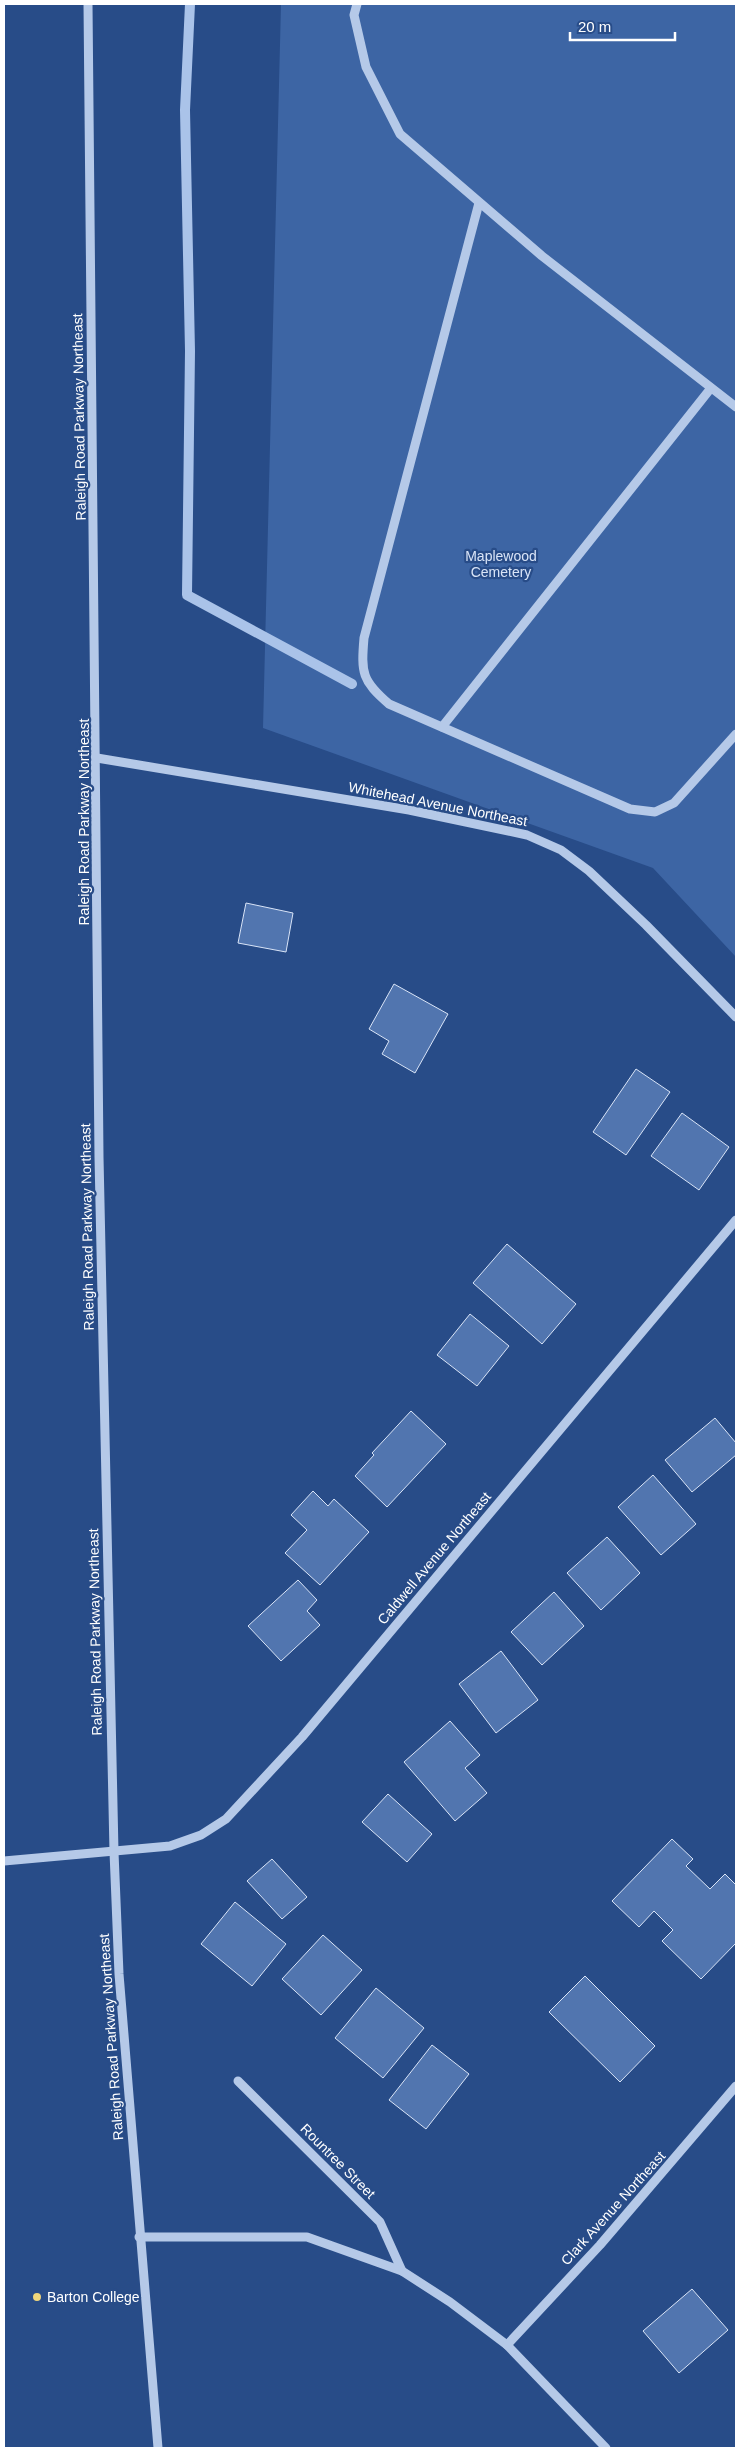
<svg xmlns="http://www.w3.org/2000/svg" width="740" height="2452" viewBox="0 0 740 2452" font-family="Helvetica,sans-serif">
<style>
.green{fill:#3d65a4}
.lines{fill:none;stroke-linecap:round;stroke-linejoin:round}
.stream{stroke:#aac3e9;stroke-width:10}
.building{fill:#5175af;stroke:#d9e4f7}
.minor{stroke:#b5c9e8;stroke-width:9}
.poi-dot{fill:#f0d67b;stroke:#284c88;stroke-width:2}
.labels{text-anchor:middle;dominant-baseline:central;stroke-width:4.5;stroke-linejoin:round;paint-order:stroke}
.street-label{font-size:14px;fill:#fff;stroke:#284c88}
.park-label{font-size:14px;fill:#d9e4f7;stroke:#284c88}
.poi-label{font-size:14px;fill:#fff;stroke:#284c88;text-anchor:start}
</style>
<rect width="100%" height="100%" fill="#284c88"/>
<!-- green -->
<polygon class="green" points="281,4 736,4 736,957 653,868 263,728"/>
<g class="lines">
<!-- stream -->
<polyline class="stream" points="190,4 185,110 190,351 187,595 352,684"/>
</g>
<!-- building -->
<g class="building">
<polygon points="246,903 293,913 286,952 238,943"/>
<polygon points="394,984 448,1014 415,1073 382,1054 389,1041 369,1029"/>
<polygon points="636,1069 670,1092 626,1155 593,1132"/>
<polygon points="682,1113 729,1147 699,1190 651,1156"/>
<polygon points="507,1244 576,1304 542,1344 473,1283"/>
<polygon points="470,1314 509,1346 477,1386 437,1355"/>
<polygon points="411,1411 446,1444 387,1507 355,1476 374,1455 372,1453"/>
<polygon points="715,1418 736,1443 736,1455 692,1492 665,1460"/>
<polygon points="653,1475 696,1524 661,1555 618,1507"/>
<polygon points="313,1491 328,1506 334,1499 369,1532 320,1585 285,1553 307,1530 291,1515"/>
<polygon points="607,1537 640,1573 601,1610 567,1573"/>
<polygon points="298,1580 317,1600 307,1611 320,1625 281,1661 248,1626"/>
<polygon points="554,1592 584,1626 542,1665 511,1632"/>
<polygon points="501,1651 538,1700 496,1733 459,1684"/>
<polygon points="450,1721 480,1755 465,1768 487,1793 455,1821 404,1762"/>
<polygon points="388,1794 432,1834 407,1862 362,1822"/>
<polygon points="672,1839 693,1859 686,1866 710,1889 725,1874 736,1885 736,1943 701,1979 662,1941 673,1930 654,1911 639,1927 612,1901"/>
<polygon points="272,1859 307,1897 282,1919 247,1881"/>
<polygon points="235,1902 286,1944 252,1986 201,1944"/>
<polygon points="323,1935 362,1970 321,2015 282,1979"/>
<polygon points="585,1976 655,2046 620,2082 549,2012"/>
<polygon points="376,1988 424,2028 383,2078 335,2038"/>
<polygon points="432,2045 469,2074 426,2129 389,2100"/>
<polygon points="692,2289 728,2330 679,2373 643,2331"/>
</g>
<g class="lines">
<!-- minor -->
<g class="minor">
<polyline points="88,4 99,1157 114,1852 119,1974 158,2448"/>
<polyline points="357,4 354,15 366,67 400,134 542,256 736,407"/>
<path d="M479,203L364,638C361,673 362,681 389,704L630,809L655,812L674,803L736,734"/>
<polyline points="442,727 711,388"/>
<polyline points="97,758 409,810 527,835 561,850 589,871 646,925 736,1017"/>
<polyline points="4,1861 170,1846 201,1835 226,1819 302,1737 736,1220"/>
<polyline points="238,2081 380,2222 402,2271"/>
<polyline points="139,2237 307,2237 402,2271 450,2302 507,2345 606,2448"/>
<polyline points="507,2345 600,2245 736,2086"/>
</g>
</g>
<!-- markers -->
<circle class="poi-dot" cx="37" cy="2297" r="5"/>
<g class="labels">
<!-- street labels -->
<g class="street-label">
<text transform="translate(79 417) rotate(-91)">Raleigh Road Parkway Northeast</text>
<text transform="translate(438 804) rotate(11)">Whitehead Avenue Northeast</text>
<text transform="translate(84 822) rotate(-90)">Raleigh Road Parkway Northeast</text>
<text transform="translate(87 1227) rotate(-91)">Raleigh Road Parkway Northeast</text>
<text transform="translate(434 1558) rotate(-50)">Caldwell Avenue Northeast</text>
<text transform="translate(95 1632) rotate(-91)">Raleigh Road Parkway Northeast</text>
<text transform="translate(111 2037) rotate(-94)">Raleigh Road Parkway Northeast</text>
<text transform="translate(338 2161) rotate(45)">Rountree Street</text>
<text transform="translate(613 2208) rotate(-48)">Clark Avenue Northeast</text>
</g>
<!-- park labels -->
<g class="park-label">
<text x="501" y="556">Maplewood<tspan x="501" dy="16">Cemetery</tspan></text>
</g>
<!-- poi labels -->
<g class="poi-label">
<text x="47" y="2297">Barton College</text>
</g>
</g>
<!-- border -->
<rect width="740" height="2452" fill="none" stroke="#ffffff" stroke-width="10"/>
<!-- scale -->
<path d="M570 32v8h105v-8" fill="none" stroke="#ffffff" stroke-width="2.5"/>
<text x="578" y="32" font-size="15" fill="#ffffff" stroke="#284c88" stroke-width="4" paint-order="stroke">20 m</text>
</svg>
